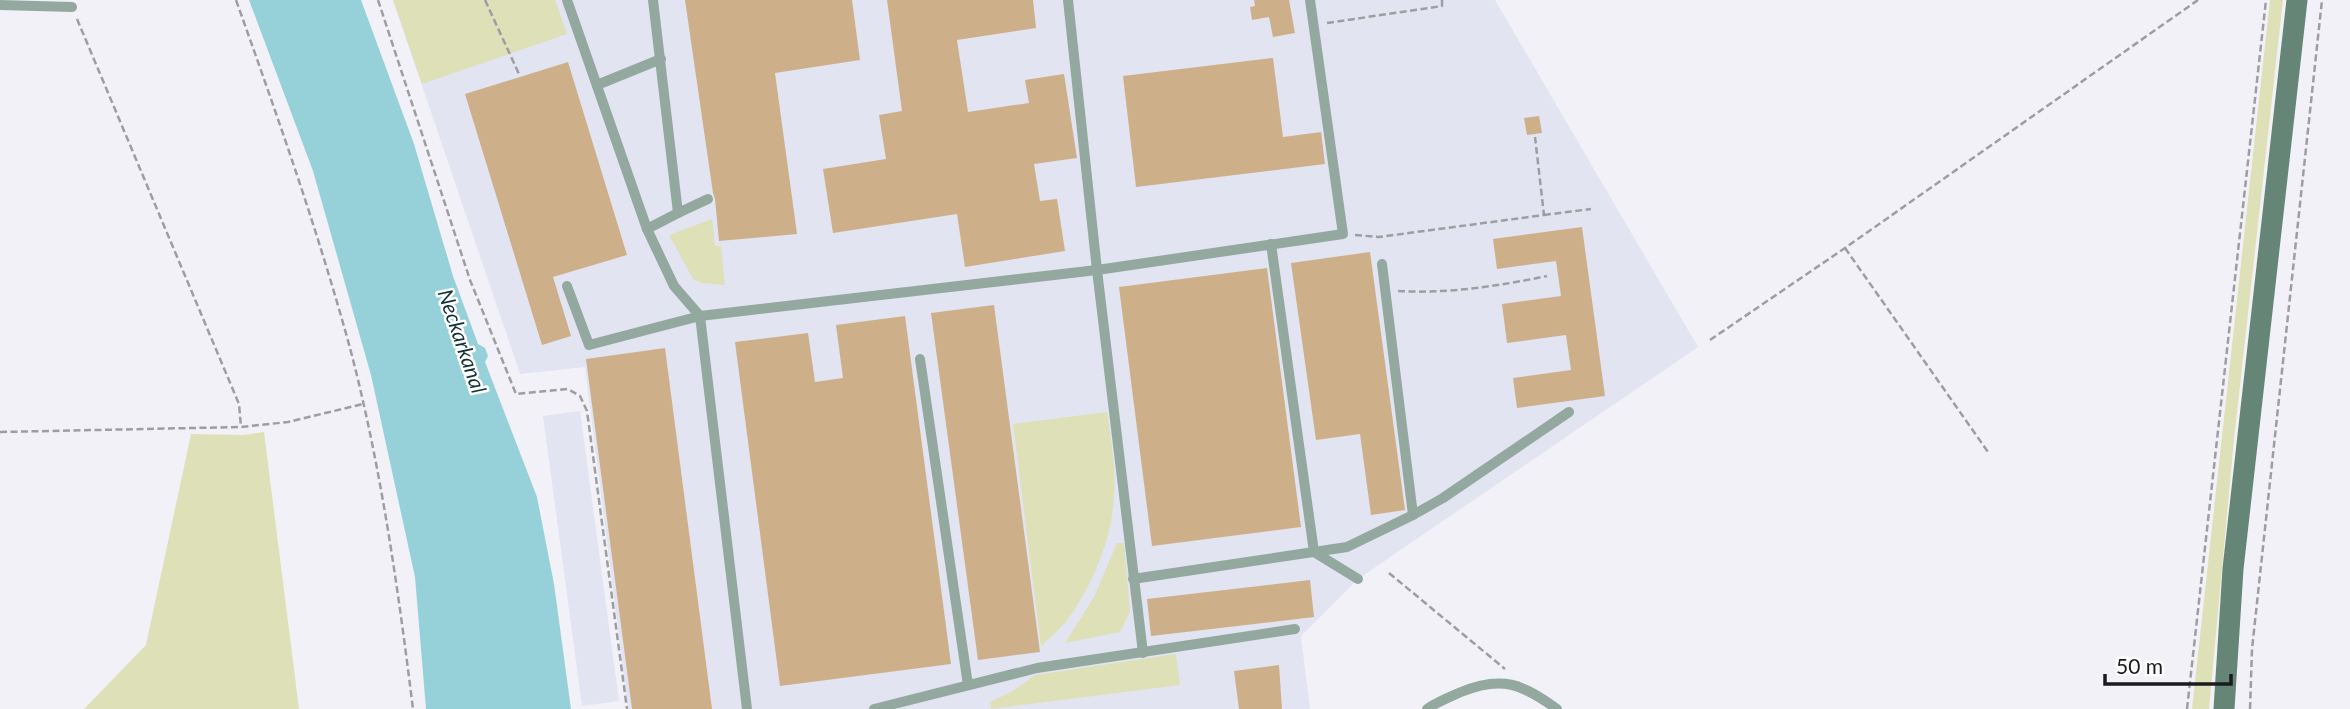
<svg xmlns="http://www.w3.org/2000/svg" width="2350" height="709" viewBox="0 0 2350 709" font-family="Lato,sans-serif">
<style>
.built{fill:#e3e4f1}
.green{fill:#dee0b8}
.water{fill:#96d1da}
.building{fill:#cdaf89}
.lines{fill:none;stroke-linecap:round;stroke-linejoin:round}
.path{stroke:#9e9ea2;stroke-width:2.5;stroke-dasharray:7 3.5;stroke-linecap:butt}
.lane{stroke:#93a99f;stroke-width:10}
.secondary{stroke:#658577;stroke-width:21}
.labels{text-anchor:middle;dominant-baseline:central;stroke-width:5;stroke-linejoin:round;paint-order:stroke}
.water-label{font-size:21px;font-style:italic;fill:#143236;stroke:#fff}
</style>
<rect width="100%" height="100%" fill="#f1f1f7"/>
<!-- built -->
<g class="built">
<polygon points="393,0 1495,0 1698,347 1358,579 1301,636 1310,709 628,709 585,367 520,374"/>
<polygon points="580,411 619,701 582,706 543,416"/>
</g>
<!-- green -->
<g class="green">
<polygon points="393,0 555,0 567,34 422,84"/>
<polygon points="2270,0 2283,0 2234,439 2209,709 2192,709"/>
<polygon points="712,219 715,246 721,246 725,285 702,283 693,279 669,235"/>
<path d="M1107,412C1112,443 1117,477 1113,509C1108,548 1089,592 1065,623C1058,631 1049,638 1041,646L1013,424Z"/>
<polygon points="264,432 299,709 84,709 146,645 191,434 243,435"/>
<polygon points="1117,543 1124,543 1130,612 1120,632 1065,643 1094,597"/>
<polygon points="1176,654 1180,685 991,709 990,702 1013,691 1035,675"/>
</g>
<!-- water -->
<polygon class="water" points="249,0 361,0 414,144 453,276 478,344 485,348 488,356 485,362 537,497 554,584 571,709 426,709 415,577 371,375 313,171"/>
<!-- building -->
<g class="building">
<polygon points="685,0 852,0 860,60 775,73 797,234 719,241 715,199 713,193"/>
<polygon points="887,0 1033,0 1036,28 957,40 968,112 1029,103 1025,80 1064,74 1077,158 1034,164 1040,201 1057,199 1065,251 965,267 957,214 833,233 823,169 886,159 879,115 902,111"/>
<polygon points="1254,0 1289,0 1295,33 1273,37 1269,17 1252,20 1250,7 1255,6"/>
<polygon points="1273,58 1283,137 1321,132 1325,164 1136,187 1123,76"/>
<polygon points="568,62 627,255 553,277 571,336 542,345 465,94"/>
<polygon points="1539,116 1542,133 1527,135 1524,118"/>
<polygon points="1582,227 1605,396 1517,408 1513,378 1571,370 1566,335 1507,343 1502,304 1561,296 1556,261 1497,269 1493,239"/>
<polygon points="1370,252 1405,510 1371,515 1360,434 1316,440 1291,263"/>
<polygon points="1267,268 1301,527 1152,546 1119,287"/>
<polygon points="994,305 1040,652 978,660 931,313"/>
<polygon points="905,316 951,664 780,686 735,342 808,333 815,382 843,378 836,325"/>
<polygon points="665,348 712,709 632,709 586,359"/>
<polygon points="1310,580 1314,617 1151,636 1147,599"/>
<polygon points="1279,665 1282,709 1239,709 1234,671"/>
</g>
<g class="lines">
<!-- path -->
<g class="path">
<path d="M236,0C277,115 318,231 350,348C381,466 398,588 413,709"/>
<polyline points="378,0 470,280 516,394 568,389 580,396 587,411 627,709"/>
<polyline points="485,0 519,74"/>
<polyline points="77,19 239,404 241,427"/>
<polyline points="1327,23 1442,6 1442,0"/>
<polyline points="1544,215 1591,209"/>
<polyline points="1355,235 1379,237 1544,215 1535,137"/>
<polyline points="1845,248 1988,452"/>
<path d="M1398,291C1447,294 1499,286 1547,276"/>
<polyline points="1710,340 1845,248 2198,0"/>
<polyline points="0,432 241,427 288,422 363,404"/>
<polyline points="1389,573 1505,669"/>
<polyline points="2187,709 2266,0"/>
<polyline points="2250,709 2252,649 2322,0"/>
</g>
<!-- lane -->
<g class="lane">
<polyline points="567,0 647,229 674,286 700,316 747,709"/>
<polyline points="1068,0 1097,270 1143,653"/>
<polyline points="0,5 72,7"/>
<polyline points="597,85 661,59"/>
<polyline points="678,213 708,199"/>
<polyline points="647,229 678,213 653,0"/>
<polyline points="1271,244 1314,552"/>
<polyline points="567,286 589,345 700,316 1097,270 1343,234 1310,0"/>
<polyline points="920,359 968,685"/>
<polyline points="1413,515 1443,498 1569,412"/>
<polyline points="1314,552 1358,579"/>
<polyline points="1133,579 1347,547 1413,515 1382,264"/>
<polyline points="874,709 1037,668 1295,629"/>
<path d="M1427,709C1437,702 1450,697 1461,692C1502,675 1522,684 1557,709"/>
</g>
<!-- secondary -->
<polyline class="secondary" points="2224,709 2233,569 2297,0"/>
</g>
<g class="labels">
<!-- water labels -->
<g class="water-label">
<text transform="translate(463 341) rotate(71)">Neckarkanal</text>
</g>
</g>
<!-- scale -->
<path d="M2105 674v10h126v-10" fill="none" stroke="#1b1b1d" stroke-width="3.5"/>
<text x="2116" y="674" font-size="21" fill="#1b1b1d" stroke="#ffffff" stroke-width="5" paint-order="stroke">50 m</text>
</svg>
